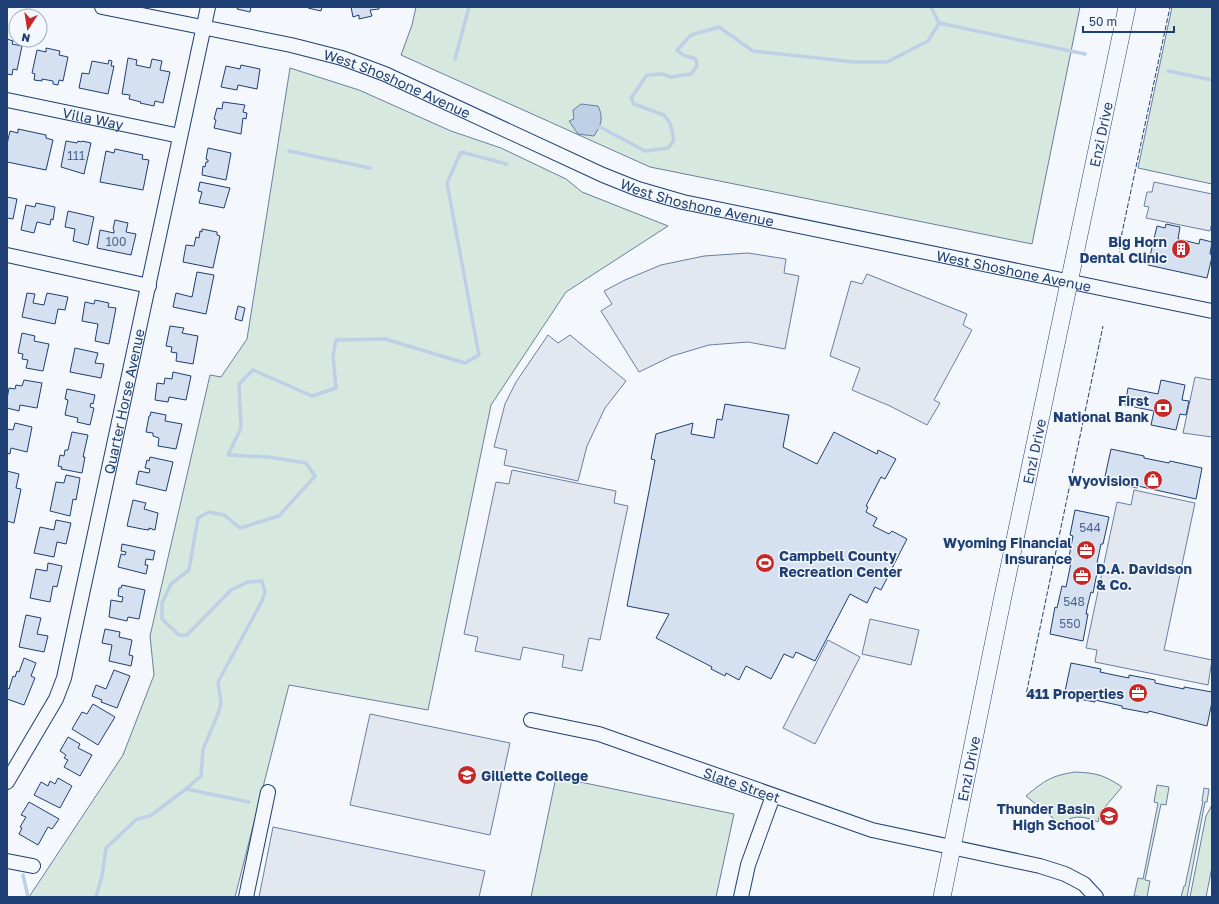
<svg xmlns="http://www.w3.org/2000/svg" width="1219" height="904" viewBox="0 0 1219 904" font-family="'Golos Text',sans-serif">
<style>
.green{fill:#d7e8df;stroke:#687fa3}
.parking{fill:#e3e8f0;stroke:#687fa3}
.water{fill:#bed0e5;stroke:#687fa3}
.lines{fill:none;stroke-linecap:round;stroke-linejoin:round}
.stream{stroke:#bed0e5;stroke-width:3.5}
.building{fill:#d5e0f0;stroke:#1d3f73}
.minor-casing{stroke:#1d3f73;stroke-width:16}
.major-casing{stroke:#1d3f73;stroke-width:18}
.minor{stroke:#f4f7fb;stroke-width:14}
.major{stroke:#f4f7fb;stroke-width:17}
.fence{stroke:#1d3f73;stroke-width:1;stroke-dasharray:5 2;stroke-linecap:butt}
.labels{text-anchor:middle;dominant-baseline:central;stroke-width:3;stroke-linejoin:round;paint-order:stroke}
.number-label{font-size:12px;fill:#4b6792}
.street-label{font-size:14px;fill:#1d3f73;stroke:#f4f7fb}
.poi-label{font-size:14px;font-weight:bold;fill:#1d3f73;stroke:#f4f7fb;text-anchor:end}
</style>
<rect width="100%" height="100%" fill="#f4f7fb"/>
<!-- green -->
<g class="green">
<polygon points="416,7 1080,7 1032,244 650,167 401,55 412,25"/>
<polygon points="1172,7 1212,7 1212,184 1138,168"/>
<polygon points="290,68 359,90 451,131 501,148 566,179 582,192 668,226 566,292 491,405 428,710 289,685 235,897 29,897 123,755 154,675 150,636 210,375 221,377 247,339"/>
<path d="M1075,772C1097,773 1104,775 1122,787L1100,813L1098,822C1081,815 1072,815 1057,826L1053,818L1026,796C1045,780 1051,776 1075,772Z"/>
<polygon points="556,777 734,814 716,897 531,897"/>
<polygon points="1157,785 1169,787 1166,805 1161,804 1145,880 1150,881 1147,897 1134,896 1138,878 1143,879 1158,803 1154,802"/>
<polygon points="1204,788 1209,789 1207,802 1205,802 1187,897 1181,897 1184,886 1185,886 1203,801 1202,801"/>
<polygon points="1212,805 1212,867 1206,897 1190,897 1206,816"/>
</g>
<!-- parking -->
<g class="parking">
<polygon points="1154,182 1212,194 1212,222 1210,231 1146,218 1149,207 1144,206 1147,192 1152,192"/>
<polygon points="748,253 786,259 784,273 799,276 785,349 748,342 709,345 672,356 639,372 601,311 612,304 604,291 625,280 661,265 704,256"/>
<polygon points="867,274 967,314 963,325 972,330 934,400 940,403 927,425 890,406 852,390 860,368 830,356 851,281 862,284"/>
<polygon points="548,335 558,343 570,335 626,381 605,408 587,446 578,481 504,465 507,450 494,447 505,404 516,382"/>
<polygon points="1195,377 1212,380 1212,437 1183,433"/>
<polygon points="512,470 616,491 614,503 628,506 600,640 589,638 582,671 562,667 564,655 523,647 520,660 475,651 478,637 464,634 496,482 509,484"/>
<polygon points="1134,490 1195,503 1164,650 1212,660 1208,685 1095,662 1097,650 1086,648 1117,502 1131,505"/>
<polygon points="870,619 919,630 911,665 862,654"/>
<polygon points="828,640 860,657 815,744 783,728"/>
<polygon points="370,714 510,743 490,835 350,805"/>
<polygon points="273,827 485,871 479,897 259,897"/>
</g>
<!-- water -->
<path class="water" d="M581,104L598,106C604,118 601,125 594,136L578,134L569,121L574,119L573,110Z"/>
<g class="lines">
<!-- stream -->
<g class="stream">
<polyline points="939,23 1085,54"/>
<polyline points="455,59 469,7"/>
<polyline points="1168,71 1212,80"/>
<polyline points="596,127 600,127 645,151 668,148 674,140 670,123 664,115 634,104 631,98 647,75 663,74 671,77 691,74 697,66 696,59 683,55 677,50 691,35 719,27 753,51 854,62 887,62 928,41 939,23 931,7"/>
<polyline points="289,151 370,168"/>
<polyline points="186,789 249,802"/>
<polyline points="23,875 28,897"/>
<polyline points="96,897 102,876 106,848 137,819 150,816 186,789 201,776 203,749 218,714 221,703 218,682 262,601 265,592 262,581 248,582 231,590 187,635 179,635 162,619 162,603 171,584 189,570 198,518 209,512 224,515 240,528 279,516 315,476 306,463 268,457 228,455 241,428 239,384 253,370 312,396 336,388 333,356 336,340 385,339 465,363 479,355 447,183 461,152 507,164"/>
</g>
</g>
<!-- building -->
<g class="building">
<polygon points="238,7 251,7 250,12 237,9"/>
<polygon points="308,7 322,7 321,11 308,8"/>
<polygon points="351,7 379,7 379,9 370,10 372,16 359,19 359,15 353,17"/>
<polygon points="7,39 13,41 12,44 22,46 17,70 13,69 12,75 7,74"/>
<polygon points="46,48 60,51 59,55 68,57 63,81 59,80 58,85 53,84 53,81 42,79 42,81 34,80 35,74 32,73 37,50 46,52"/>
<polygon points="128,58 137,60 136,65 150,68 152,59 162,61 160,70 170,72 163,103 155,101 154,106 140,103 141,102 129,99 130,95 122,94"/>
<polygon points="109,60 112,61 111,66 114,66 108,94 79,88 82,73 89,74 92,61 108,64"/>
<polygon points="241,65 260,69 257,89 238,85 237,90 221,87 226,66 240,69"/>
<polygon points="223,102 245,105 243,112 247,113 246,119 243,118 241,134 214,128 216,120 214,119 217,108 222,109"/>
<polygon points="18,129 46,135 46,138 53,140 46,170 7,162 7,144 10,131 18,133"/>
<polygon points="66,141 77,143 78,141 81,142 82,141 91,143 84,174 61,167"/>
<polygon points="208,148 231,153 226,180 202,175 203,166 205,167 206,162 208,162 208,160 206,159"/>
<polygon points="115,149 143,155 142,159 149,160 143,190 100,182 106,151 114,153"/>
<polygon points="200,182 230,188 224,208 199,203 202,192 198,191"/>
<polygon points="7,197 17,199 13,219 7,218"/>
<polygon points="36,203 55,207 53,220 51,219 50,225 37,222 34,233 21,230 26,205 35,207"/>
<polygon points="68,211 94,217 88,245 73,241 75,229 65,227"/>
<polygon points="115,220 128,223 126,232 136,234 131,255 97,248 100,230 114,233 114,230 113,229"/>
<polygon points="1166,224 1180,227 1178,239 1199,244 1200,239 1212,242 1210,254 1212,255 1212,257 1207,278 1148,265 1157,226 1165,228"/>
<polygon points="202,229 217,232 217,235 220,236 213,268 183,262 186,245 194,246 196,237 199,238 200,231 202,232"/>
<polygon points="197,272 214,275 206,314 173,307 176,293 192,297"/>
<polygon points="27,293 35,294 33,303 44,305 47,293 68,297 65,310 58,309 55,324 22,317"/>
<polygon points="95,300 109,303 108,307 116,308 109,344 95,341 98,324 82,321 85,302 94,304"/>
<polygon points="238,306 245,308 242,321 235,319"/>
<polygon points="170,326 184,328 182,333 198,336 193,364 176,361 177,353 171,352 172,347 166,346"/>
<polygon points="22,333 35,336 34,341 49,344 43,371 26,368 28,360 22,359 23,354 18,353"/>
<polygon points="75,348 98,353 95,363 104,364 101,378 70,372"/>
<polygon points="173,372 191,376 186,400 169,397 168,402 155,400 157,383 164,384 165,378 172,379"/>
<polygon points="24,380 42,383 37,408 20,405 19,411 7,408 7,399 9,388 15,389 16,385 22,386"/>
<polygon points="1161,380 1185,385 1182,400 1189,401 1186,415 1180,414 1176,430 1151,425 1154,411 1125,405 1128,388 1158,394"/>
<polygon points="67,389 95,395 93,404 91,403 90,407 94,408 90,425 77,422 78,418 65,415 68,400 65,399"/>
<polygon points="725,404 789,415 783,447 817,464 834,432 877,454 878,450 896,459 885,479 881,477 866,506 868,507 866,512 877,518 873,526 889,534 892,531 907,539 881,590 875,587 867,603 850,594 815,661 796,652 793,658 784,654 771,679 746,666 739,680 726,673 725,676 711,669 712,667 656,638 669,614 627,606 655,460 651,459 656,434 693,423 691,434 714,438 717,419 722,420"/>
<polygon points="151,412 166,415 165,421 182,424 176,449 158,446 159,438 153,436 153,433 146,432 149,416 150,416"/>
<polygon points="15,423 32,427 27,452 11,448 10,454 7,453 7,429 13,430"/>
<polygon points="72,432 88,435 83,457 85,457 82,473 61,469 62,467 58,466 60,455 64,456 65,450 68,450"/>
<polygon points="1111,449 1144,456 1144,458 1169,463 1170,461 1202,468 1196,499 1138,486 1137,488 1104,481"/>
<polygon points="150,457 173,462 166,491 136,484 139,471 149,473 150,469 145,468 147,460 149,461"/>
<polygon points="7,471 19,474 16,488 21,489 14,523 7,521"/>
<polygon points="66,475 80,478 76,500 73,499 70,516 50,511 56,482 64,483"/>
<polygon points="133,500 146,503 144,509 158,513 155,530 149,528 149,530 142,529 127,526"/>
<polygon points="1075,510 1109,517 1103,544 1101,544 1097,563 1099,563 1093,593 1091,592 1088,604 1086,614 1088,614 1083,641 1050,634 1055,607 1057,608 1062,586 1066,587 1072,558 1069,557 1073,536 1070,535"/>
<polygon points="56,520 71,523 66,544 57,542 54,557 34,553 40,527 54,530"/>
<polygon points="122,544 155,551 153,560 146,559 145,565 148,565 146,574 118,567 121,554 125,555 126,552 121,551"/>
<polygon points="48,563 62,566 57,587 53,586 50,602 30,598 36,569 47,571"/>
<polygon points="122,585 145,590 139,619 128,617 127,621 109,617 111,600 122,602 123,597 118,596 119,588 121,588"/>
<polygon points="26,615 41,618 37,634 48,636 44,652 19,647"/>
<polygon points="105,629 120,632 119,637 132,640 129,655 133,656 131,666 109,661 112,645 102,643"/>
<polygon points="24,658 36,663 31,676 35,678 24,705 7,699 7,688 9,689 13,676 15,677 17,671 19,672"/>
<polygon points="1071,663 1101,669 1100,672 1114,675 1129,678 1129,675 1155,680 1155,683 1184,689 1184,687 1212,692 1212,702 1207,726 1149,711 1148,713 1122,708 1122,706 1095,700 1095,702 1064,696"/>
<polygon points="114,670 130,676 117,708 101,702 102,700 92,696 96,685 106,689"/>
<polygon points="93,704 115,717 98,745 72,729 82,712 87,714"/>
<polygon points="68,737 80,744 78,748 92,755 80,776 64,767 68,760 64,758 66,755 60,751"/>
<polygon points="58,778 72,786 60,808 34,795 41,782 48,786 50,781 55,784"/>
<polygon points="29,802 59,819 52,829 48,827 38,845 19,834 22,828 20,827 26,817 21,815"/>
</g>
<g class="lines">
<defs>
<g id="minor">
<path id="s1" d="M102,7L291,45L342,58L385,74L603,175L638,189L683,202L1212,311"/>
<path id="s2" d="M7,100L180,136"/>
<polyline points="7,255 149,286"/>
<path id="s3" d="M531,720L599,734L872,830L1040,866L1065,874L1084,884L1096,897"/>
<path id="s4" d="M7,782L56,699L64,678L208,7"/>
<polyline points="7,861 33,866"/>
<polyline points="246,897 268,792"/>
<polyline points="741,897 748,865 773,796"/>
</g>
<g id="major">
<path id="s5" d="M942,897L1002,601L1127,7"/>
</g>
</defs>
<!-- minor casing -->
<use href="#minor" class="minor-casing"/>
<!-- major casing -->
<use href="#major" class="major-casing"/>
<!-- minor -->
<use href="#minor" class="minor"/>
<!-- major -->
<use href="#major" class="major"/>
<!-- fence -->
<g class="fence">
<polyline points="1121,256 1119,247 1170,7"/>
<polyline points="1030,696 1026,695 1103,326"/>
</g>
</g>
<!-- icons -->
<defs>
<symbol id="building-disc" viewBox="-11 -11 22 22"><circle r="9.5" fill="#c62828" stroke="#f4f7fb"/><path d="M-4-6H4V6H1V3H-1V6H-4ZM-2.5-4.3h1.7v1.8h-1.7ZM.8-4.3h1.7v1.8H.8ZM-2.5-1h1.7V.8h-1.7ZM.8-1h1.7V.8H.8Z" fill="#fff"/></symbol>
<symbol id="bank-disc" viewBox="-11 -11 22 22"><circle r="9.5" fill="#c62828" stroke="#f4f7fb"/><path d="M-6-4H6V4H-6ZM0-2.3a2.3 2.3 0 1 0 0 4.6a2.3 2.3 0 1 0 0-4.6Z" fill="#fff"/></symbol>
<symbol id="shop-disc" viewBox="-11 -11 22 22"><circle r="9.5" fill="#c62828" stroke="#f4f7fb"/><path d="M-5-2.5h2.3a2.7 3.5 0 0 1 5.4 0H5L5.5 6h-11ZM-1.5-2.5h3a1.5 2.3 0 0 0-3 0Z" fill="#fff"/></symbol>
<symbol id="office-disc" viewBox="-11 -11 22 22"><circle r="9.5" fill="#c62828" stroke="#f4f7fb"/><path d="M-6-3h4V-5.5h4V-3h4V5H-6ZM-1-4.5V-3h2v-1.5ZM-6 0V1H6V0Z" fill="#fff"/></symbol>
<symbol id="stadium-disc" viewBox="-11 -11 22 22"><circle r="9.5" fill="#c62828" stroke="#f4f7fb"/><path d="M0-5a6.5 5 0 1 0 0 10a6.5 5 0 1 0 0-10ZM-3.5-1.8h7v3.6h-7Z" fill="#fff"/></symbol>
<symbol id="university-disc" viewBox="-11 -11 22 22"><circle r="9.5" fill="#c62828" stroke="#f4f7fb"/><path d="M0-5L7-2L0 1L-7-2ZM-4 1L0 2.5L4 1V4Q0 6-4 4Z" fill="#fff"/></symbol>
<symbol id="school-disc" viewBox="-11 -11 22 22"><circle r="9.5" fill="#c62828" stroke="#f4f7fb"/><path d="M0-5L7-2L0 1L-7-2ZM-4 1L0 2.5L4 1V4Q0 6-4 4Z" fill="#fff"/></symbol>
</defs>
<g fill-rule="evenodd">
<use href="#building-disc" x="1170" y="238" width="22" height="22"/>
<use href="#bank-disc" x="1152" y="397" width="22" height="22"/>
<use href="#shop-disc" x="1142" y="469" width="22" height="22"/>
<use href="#office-disc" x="1075" y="539" width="22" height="22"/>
<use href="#stadium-disc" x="754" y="552" width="22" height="22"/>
<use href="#office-disc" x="1071" y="565" width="22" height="22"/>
<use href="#office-disc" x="1127" y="682" width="22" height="22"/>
<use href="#university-disc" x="456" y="764" width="22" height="22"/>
<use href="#school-disc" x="1098" y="805" width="22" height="22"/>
</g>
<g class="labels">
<!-- number labels -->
<g class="number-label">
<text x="76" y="155">111</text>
<text x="116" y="241">100</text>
<text x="1090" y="527">544</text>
<text x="1074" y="601">548</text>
<text x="1070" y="623">550</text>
</g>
<!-- street labels -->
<g class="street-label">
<text stroke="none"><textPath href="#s1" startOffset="306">West Shoshone Avenue</textPath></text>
<text stroke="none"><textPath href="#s2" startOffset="88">Villa Way</textPath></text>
<text stroke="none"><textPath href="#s5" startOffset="779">Enzi Drive</textPath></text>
<text stroke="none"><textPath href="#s1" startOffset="630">West Shoshone Avenue</textPath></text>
<text stroke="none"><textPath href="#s1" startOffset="954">West Shoshone Avenue</textPath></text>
<text stroke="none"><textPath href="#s4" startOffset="402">Quarter Horse Avenue</textPath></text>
<text stroke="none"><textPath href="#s5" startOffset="455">Enzi Drive</textPath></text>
<text stroke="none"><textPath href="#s5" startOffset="131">Enzi Drive</textPath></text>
<text stroke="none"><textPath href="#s3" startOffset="221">Slate Street</textPath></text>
</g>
<!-- poi labels -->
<g class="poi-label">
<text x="1167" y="241">Big Horn<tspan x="1167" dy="16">Dental Clinic</tspan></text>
<text x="1149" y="400">First<tspan x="1149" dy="16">National Bank</tspan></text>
<text x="1139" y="480">Wyovision</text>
<text x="1072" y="542">Wyoming Financial<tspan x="1072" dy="16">Insurance</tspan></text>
<text x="779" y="555" text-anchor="start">Campbell County<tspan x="779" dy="16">Recreation Center</tspan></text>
<text x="1096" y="568" text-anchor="start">D.A. Davidson<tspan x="1096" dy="16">&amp; Co.</tspan></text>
<text x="1124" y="693">411 Properties</text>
<text x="481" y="775" text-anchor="start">Gillette College</text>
<text x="1095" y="808">Thunder Basin<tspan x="1095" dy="16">High School</tspan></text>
</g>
</g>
<!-- border -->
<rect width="1219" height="904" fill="none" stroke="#1d3f73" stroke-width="16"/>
<!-- north arrow -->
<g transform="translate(28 28) rotate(192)"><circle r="19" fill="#f4f7fb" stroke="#9eadc5"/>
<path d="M0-3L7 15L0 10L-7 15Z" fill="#c62828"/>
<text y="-6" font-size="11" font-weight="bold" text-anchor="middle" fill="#1d3f73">N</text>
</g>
<!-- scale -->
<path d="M1083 26v6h91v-6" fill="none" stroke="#1d3f73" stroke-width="2"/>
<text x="1089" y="26" font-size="12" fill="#1d3f73" stroke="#f4f7fb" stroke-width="3" paint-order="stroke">50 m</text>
</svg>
